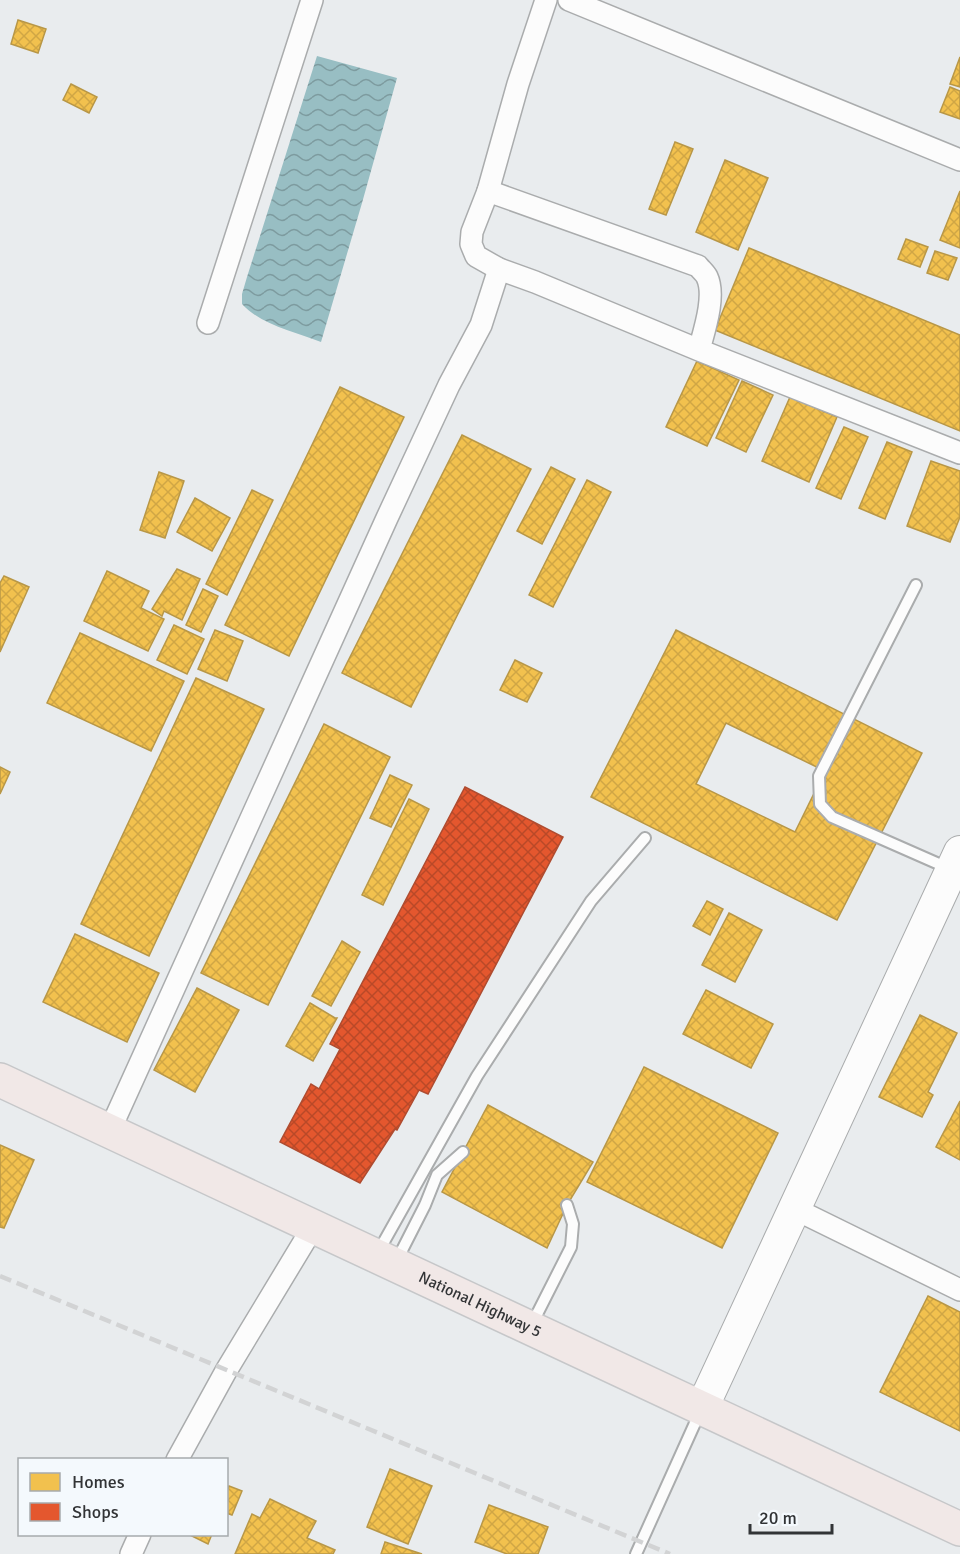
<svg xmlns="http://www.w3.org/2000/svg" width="960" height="1554" viewBox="0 0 960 1554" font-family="Signika,sans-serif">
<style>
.water{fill:url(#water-waves)}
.homes{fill:url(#homes-cross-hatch);stroke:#b89747;stroke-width:1.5;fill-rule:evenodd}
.shops{fill:url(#shops-cross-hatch);stroke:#af4c30;stroke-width:1.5}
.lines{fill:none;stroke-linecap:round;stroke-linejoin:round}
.lane-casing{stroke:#aaacad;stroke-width:14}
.street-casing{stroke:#aaacad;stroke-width:24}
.secondary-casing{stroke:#aaacad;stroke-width:34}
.highway-casing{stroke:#c6c7c9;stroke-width:36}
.lane{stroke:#fcfcfc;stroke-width:10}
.street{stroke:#fcfcfc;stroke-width:21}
.secondary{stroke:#fcfcfc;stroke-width:32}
.highway{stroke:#f1e8e7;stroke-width:33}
.rail{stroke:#d2d3d4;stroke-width:4.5;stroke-dasharray:12 6;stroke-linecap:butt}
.labels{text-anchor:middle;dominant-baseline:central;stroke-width:6;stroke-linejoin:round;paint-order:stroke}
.street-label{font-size:16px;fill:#323436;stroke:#f4f9fd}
</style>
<defs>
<pattern id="water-waves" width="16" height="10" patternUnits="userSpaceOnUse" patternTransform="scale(1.5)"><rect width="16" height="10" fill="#98bec3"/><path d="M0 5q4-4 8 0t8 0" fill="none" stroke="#7d9b9f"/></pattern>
<pattern id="homes-cross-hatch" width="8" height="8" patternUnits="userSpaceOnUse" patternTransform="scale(1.5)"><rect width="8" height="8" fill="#f2c14e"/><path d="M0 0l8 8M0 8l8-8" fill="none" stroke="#d0a645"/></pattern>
<pattern id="shops-cross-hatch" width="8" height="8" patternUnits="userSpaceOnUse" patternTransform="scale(1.5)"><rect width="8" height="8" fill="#e4572e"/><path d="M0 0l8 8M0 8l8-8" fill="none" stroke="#b94928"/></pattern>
</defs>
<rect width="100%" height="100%" fill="#e9ecee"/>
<!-- water -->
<path class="water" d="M317,56L397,78L362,203L321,342C295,332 261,325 242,304V294L247,277Z"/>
<!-- homes -->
<g class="homes">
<polygon points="18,20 46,29 38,53 11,44"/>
<polygon points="960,57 960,87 950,84"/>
<polygon points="71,84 97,97 89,113 63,100"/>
<polygon points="950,87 960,91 960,119 940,112"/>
<polygon points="675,142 693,149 666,215 649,209"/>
<polygon points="725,160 768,178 738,250 696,232"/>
<polygon points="960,191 960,248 940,240"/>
<polygon points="906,239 928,247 920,267 898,259"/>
<polygon points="749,248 960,335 960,431 715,330"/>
<polygon points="935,251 957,258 948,280 927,273"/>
<polygon points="697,361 739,380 707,446 666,427"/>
<polygon points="742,381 773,395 746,452 716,438"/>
<polygon points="340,387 404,417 289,656 225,625"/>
<polygon points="790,397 837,417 809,482 762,461"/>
<polygon points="844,427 868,437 841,499 816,488"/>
<polygon points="462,435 531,469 411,707 342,673"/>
<polygon points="887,442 912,452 885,519 859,508"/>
<polygon points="931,461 960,471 960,517 950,542 907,526"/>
<polygon points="551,467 575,479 542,544 517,531"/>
<polygon points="159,472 184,481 165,538 140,530"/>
<polygon points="587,480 611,492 553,607 529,595"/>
<polygon points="252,490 273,500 227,595 206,584"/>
<polygon points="195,498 230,518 212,551 177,532"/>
<polygon points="177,569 200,579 182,620 164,611 162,616 152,609"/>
<polygon points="107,571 149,591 141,608 164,619 148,651 84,621"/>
<polygon points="4,576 29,587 0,652 0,583"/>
<polygon points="203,589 218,596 201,632 186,625"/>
<polygon points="174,625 204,639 187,674 157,660"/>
<polygon points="215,630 243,641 227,681 198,669"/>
<path d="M676,630L922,753L837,920L591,797ZM726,723L825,771L795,832L696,784Z"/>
<polygon points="80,633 184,681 151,751 47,703"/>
<polygon points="515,660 542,673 527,702 500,690"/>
<polygon points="196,678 264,709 149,956 81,924"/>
<polygon points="324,724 390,757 268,1005 201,973"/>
<polygon points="0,767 10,772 0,794"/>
<polygon points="390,775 412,785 391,827 370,818"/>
<polygon points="409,799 429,809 383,905 362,895"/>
<polygon points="707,901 723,909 710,935 693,926"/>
<polygon points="729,913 762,930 735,982 702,965"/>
<polygon points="75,934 159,973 127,1042 43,1002"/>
<polygon points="342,941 360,952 331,1006 312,996"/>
<polygon points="197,988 239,1010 195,1092 154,1070"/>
<polygon points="706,990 773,1024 751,1068 683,1034"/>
<polygon points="310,1003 335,1018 337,1018 313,1061 286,1046"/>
<polygon points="920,1015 957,1033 928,1092 933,1095 922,1117 879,1097"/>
<polygon points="644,1067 778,1133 722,1248 587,1182"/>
<polygon points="960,1101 960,1160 936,1147"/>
<polygon points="488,1105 593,1162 567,1205 547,1248 442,1192"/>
<polygon points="0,1145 34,1160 4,1228 0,1227"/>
<polygon points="928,1296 960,1312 960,1431 880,1392"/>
<polygon points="390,1469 432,1486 408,1544 367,1527"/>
<polygon points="229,1486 242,1491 232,1515 226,1513 226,1492"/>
<polygon points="270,1499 316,1521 307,1538 335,1550 333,1554 235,1554 252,1514 260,1518"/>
<polygon points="489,1505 548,1527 538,1554 507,1554 475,1542"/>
<polygon points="188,1534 212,1534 208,1544"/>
<polygon points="385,1542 422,1554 381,1554"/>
</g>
<!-- shops -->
<polygon class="shops" points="465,787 563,837 428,1094 419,1090 397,1130 395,1129 360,1183 280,1142 311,1084 319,1089 340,1049 330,1044"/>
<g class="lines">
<defs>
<g id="lane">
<polyline points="916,585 819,776 820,804 832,817 948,868"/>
<polyline points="377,1254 477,1076 591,901 645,838"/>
<polyline points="396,1262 425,1205 437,1175 463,1152"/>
<polyline points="532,1324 571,1247 573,1224 567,1205"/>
<polyline points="636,1554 700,1412"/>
</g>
<g id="street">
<polyline points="569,0 960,160"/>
<polyline points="488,191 518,84 546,0"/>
<polyline points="208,323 312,0"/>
<path d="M699,350C704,331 716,296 707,277C705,273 700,269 698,266L488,191L472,232L471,244L476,256L499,269L535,282L699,350L960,453"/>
<polyline points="109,1132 387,518 449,385 481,325 499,269"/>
<polyline points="795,1209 960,1290"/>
<polyline points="177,1460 226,1371 313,1227"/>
<polyline points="131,1554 140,1534"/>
</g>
<polyline id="secondary" points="702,1408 960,852"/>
<g id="highway">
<path id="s1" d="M0,1080L960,1529"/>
</g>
</defs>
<!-- lane casing -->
<use href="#lane" class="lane-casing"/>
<!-- street casing -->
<use href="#street" class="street-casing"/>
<!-- secondary casing -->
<use href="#secondary" class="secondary-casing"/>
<!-- highway casing -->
<use href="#highway" class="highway-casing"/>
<!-- lane -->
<use href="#lane" class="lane"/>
<!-- street -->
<use href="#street" class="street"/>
<!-- secondary -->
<use href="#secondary" class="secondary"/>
<!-- highway -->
<use href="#highway" class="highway"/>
<!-- rail -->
<polyline class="rail" points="0,1276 670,1554"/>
</g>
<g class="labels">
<!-- street labels -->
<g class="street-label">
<text stroke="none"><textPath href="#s1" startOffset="530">National Highway 5</textPath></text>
</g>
</g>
<!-- legend -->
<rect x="18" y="1458" width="210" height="78" fill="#f4f9fd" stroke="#a6aaad" stroke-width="1.5"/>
<rect x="30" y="1473" width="30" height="18" fill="#f2c14e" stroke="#a6aaad" stroke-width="1.5"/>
<text x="72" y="1488" font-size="18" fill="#323436">Homes</text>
<rect x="30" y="1503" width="30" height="18" fill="#e4572e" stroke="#a6aaad" stroke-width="1.5"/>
<text x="72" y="1518" font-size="18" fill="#323436">Shops</text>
<!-- scale -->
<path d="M750 1524v9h82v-9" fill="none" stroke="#323436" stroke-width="3"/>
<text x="759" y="1524" font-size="18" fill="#323436" stroke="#f4f9fd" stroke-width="4.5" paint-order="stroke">20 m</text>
</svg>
